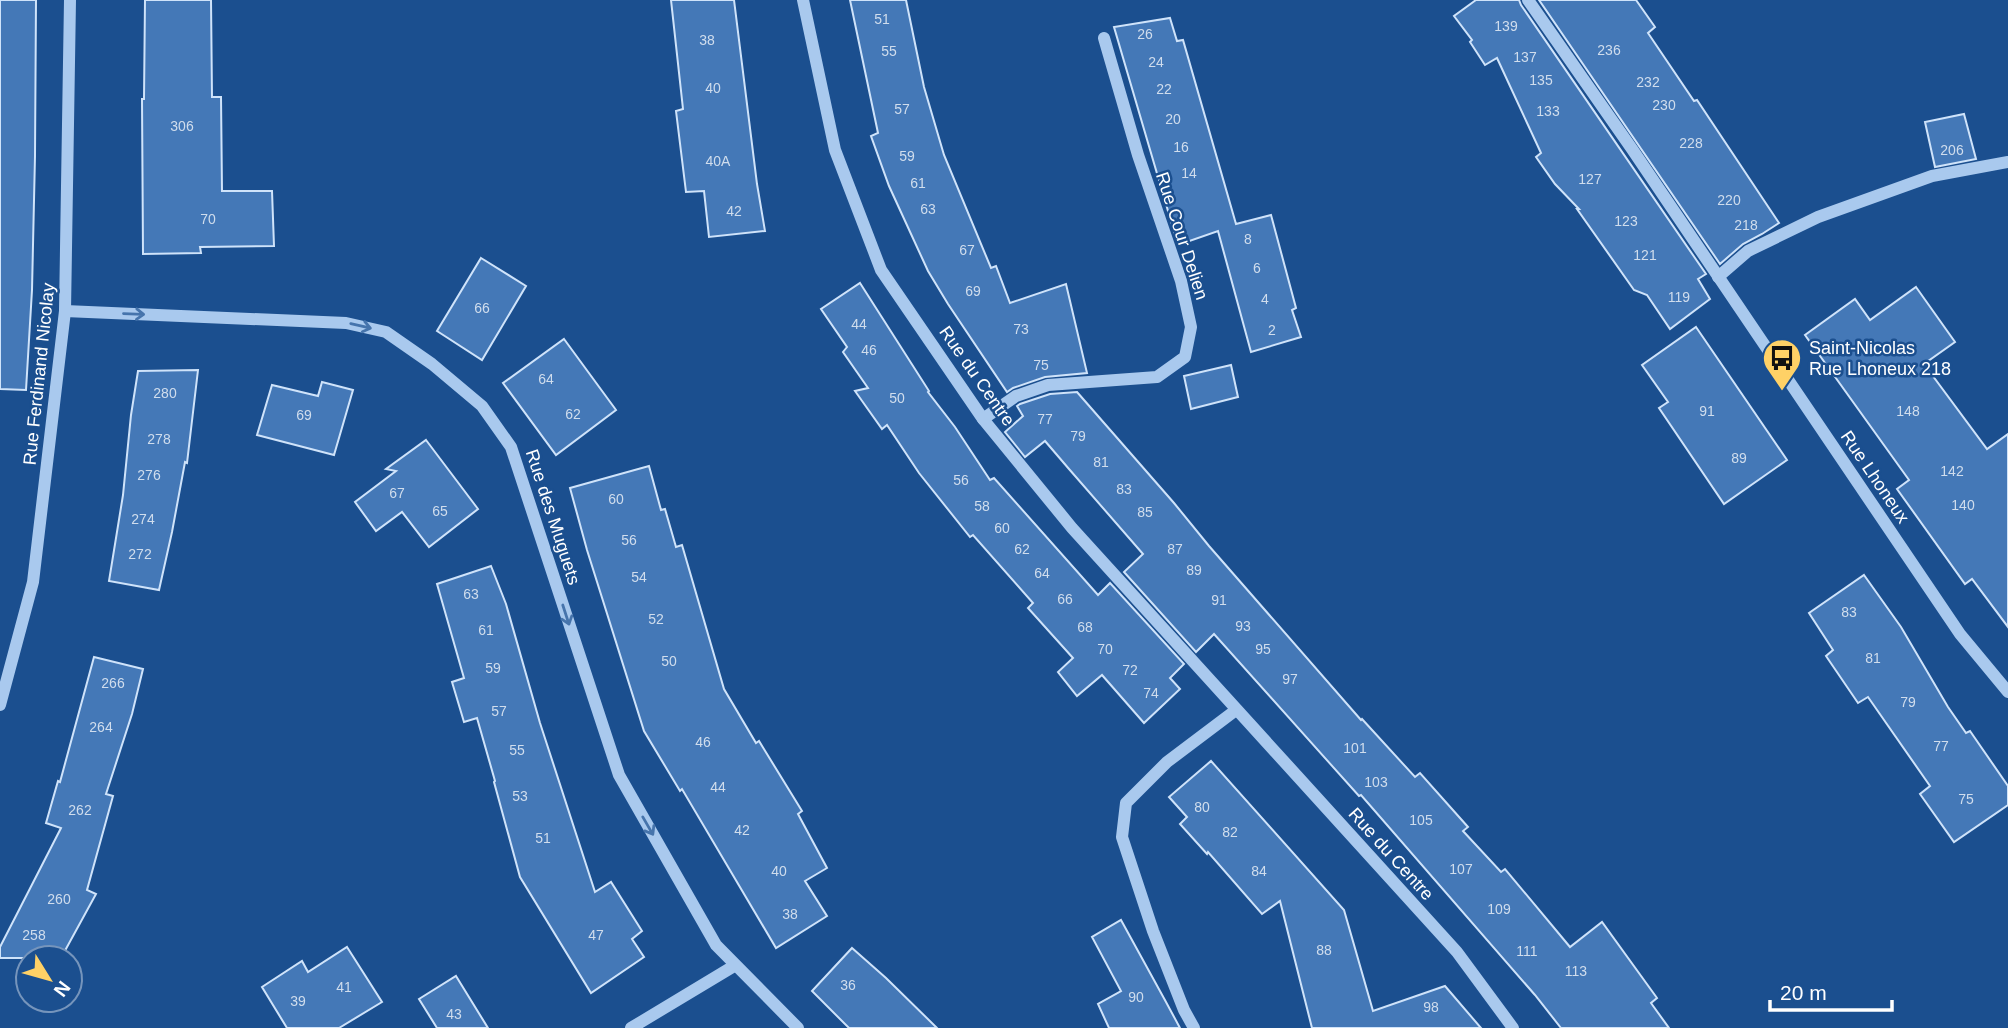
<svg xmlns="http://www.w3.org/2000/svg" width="2008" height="1028" font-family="Arial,sans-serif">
	<rect width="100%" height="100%" fill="#1b4f8f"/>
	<!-- building -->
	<g fill="#4478b7" stroke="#cfe3fa" stroke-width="2">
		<path d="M0,0H36L35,156L32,290L26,390L0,389Z"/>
		<path d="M145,0H211L212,97H221L222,191H272L274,246L200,247L201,253L143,254L142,99H144Z"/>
		<path d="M671,0H734L757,184L765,231L709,237L704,191L686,192L676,111L683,109Z"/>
		<path d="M850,0H906L924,87L944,155L991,268L996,266L1010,303L1066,284L1087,373L1045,377L1013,388L1007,392L948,304L928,271L889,186L871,136L878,133Z"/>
		<path d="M1476,0H1519L1521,5L1706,274L1698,279L1710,299L1670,329L1647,295L1634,290L1577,209H1579L1555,184L1536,157L1541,153L1497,58L1485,65L1470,42L1472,40L1454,16Z"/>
		<path d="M1539,0H1636L1655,27L1648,33L1694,101L1697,100L1779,223L1762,234L1743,244L1720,264Z"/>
		<path d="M1170,18L1177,41L1183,40L1236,224L1271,215L1296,308L1292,310L1301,337L1251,352L1218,231L1178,245L1114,27Z"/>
		<path d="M1964,114L1976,159L1935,167L1925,122Z"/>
		<path d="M481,258L526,286L482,360L437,331Z"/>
		<path d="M860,283L929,391L928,392L955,427L990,480L994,478L1098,595L1110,583L1184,664L1170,678L1180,689L1144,723L1102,675L1077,696L1058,672L1073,658L1028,608L1033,603L973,535L970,537L919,473L887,425L882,429L855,391L868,388L843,352L847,347L821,309Z"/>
		<path d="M1916,287L1955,342L1924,364L1987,449L2008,434V627L1972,579L1965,584L1897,489L1909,480L1805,335L1855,299L1870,320Z"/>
		<path d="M1696,327L1787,460L1724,504L1659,408L1668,402L1642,365Z"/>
		<path d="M564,339L616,410L556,455L503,383Z"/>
		<path d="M1231,365L1238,397L1191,409L1184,376Z"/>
		<path d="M198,370L187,463L185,462L172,532L159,590L109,581L123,495L131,415L138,371Z"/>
		<path d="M322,382L353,390L334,455L257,435L272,385L318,396Z"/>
		<path d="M1077,392L1174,503L1209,546L1361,720L1362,719L1415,777L1420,773L1468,827L1463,831L1501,872L1505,869L1570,947L1602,922L1657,998L1651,1003L1669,1028H1561L1535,995L1361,795L1359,796L1214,634L1196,652L1124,572L1143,554L1069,469L1045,441L1025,457L1005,432L1023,416L1017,406L1020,404L1050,394Z"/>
		<path d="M426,440L478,509L429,547L402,512L376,531L355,502L396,471L386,469Z"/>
		<path d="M649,466L661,510L665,509L676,547L682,545L724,689L756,743L759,741L802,811L798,814L827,868L805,881L827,916L776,948L682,789L680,791L644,731L587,550L570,488Z"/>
		<path d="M491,566L506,604L540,723L595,892L611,882L642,931L632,939L644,957L591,993L520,877L494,782L495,781L477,718L464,722L452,682L464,678L437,584Z"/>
		<path d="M1864,575L1901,627L1948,707L1966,733L1970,731L2008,786V805L1954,842L1920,794L1930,786L1868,697L1858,703L1826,656L1833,650L1809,613Z"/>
		<path d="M94,657L143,669L132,714L106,794L113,796L87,890L96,894L61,958H0V947L61,828L46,823L58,781L60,782Z"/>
		<path d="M1211,761L1344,910L1373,1011L1445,986L1481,1028H1312L1280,901L1262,914L1208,852L1207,854L1180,824L1187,817L1169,797Z"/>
		<path d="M1121,920L1166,1002L1180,1028H1109L1098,1004L1121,991L1092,937Z"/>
		<path d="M347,947L382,1002L339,1028H287L262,987L302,961L308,972Z"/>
		<path d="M852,948L886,978L937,1028H849L812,991Z"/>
		<path d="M456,976L488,1028H437L419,999Z"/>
	</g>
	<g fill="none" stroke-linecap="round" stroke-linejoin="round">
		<!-- minor -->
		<g stroke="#a9c9ee" stroke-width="12">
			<path d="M803,0L835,150L881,270L983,419L1072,528L1457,952L1513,1028"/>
			<path d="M1528,0L1632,149L1960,634L2008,692"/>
			<path d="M1718,277L1748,251L1818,217L1932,176L2008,162"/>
			<path d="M65,311L346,323L386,332L432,364L482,406L511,447L619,775L716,945L798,1028"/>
			<path d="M983,419L1016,396L1048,385L1157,377L1185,357L1191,327L1181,281L1138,155L1104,38"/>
			<path d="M0,705L33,582L65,311L70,0"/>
			<path d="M631,1028L734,966"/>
			<path d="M1194,1028L1184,1010L1153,931L1122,837L1126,803L1167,762L1236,710"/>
		</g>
	</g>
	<!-- one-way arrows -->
	<defs><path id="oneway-shaft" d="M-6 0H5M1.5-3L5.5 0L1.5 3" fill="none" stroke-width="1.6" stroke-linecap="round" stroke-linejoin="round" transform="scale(1.75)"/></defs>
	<g stroke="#4674ac">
		<use href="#oneway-shaft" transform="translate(134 314) rotate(2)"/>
		<use href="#oneway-shaft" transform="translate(361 326) rotate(13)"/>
		<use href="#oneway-shaft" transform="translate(566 615) rotate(72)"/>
		<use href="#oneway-shaft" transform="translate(648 826) rotate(60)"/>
	</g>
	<!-- icons -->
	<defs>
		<g id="bus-pin" transform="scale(2.0125)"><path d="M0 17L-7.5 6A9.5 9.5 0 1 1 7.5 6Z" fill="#ffd166" stroke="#1b4f8f"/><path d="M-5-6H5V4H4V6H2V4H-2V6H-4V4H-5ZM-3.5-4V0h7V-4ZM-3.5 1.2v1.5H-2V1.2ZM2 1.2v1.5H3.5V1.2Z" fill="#111"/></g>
	</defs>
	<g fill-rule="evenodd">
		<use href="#bus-pin" x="1782" y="358"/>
	</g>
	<g text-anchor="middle" stroke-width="5" stroke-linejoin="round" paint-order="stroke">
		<!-- number labels -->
		<g font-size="14" fill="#d0dded">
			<text x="882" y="24">51</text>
			<text x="1506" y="31">139</text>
			<text x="1145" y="39">26</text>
			<text x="707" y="45">38</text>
			<text x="1609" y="55">236</text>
			<text x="889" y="56">55</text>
			<text x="1525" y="62">137</text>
			<text x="1156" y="67">24</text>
			<text x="1541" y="85">135</text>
			<text x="1648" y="87">232</text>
			<text x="713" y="93">40</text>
			<text x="1164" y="94">22</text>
			<text x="1664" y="110">230</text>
			<text x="902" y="114">57</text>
			<text x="1548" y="116">133</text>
			<text x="1173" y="124">20</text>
			<text x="182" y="131">306</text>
			<text x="1691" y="148">228</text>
			<text x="1181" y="152">16</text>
			<text x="1952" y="155">206</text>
			<text x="907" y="161">59</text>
			<text x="718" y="166">40A</text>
			<text x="1189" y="178">14</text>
			<text x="1590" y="184">127</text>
			<text x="918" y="188">61</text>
			<text x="1729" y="205">220</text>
			<text x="928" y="214">63</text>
			<text x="734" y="216">42</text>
			<text x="208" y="224">70</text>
			<text x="1626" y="226">123</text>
			<text x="1746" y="230">218</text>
			<text x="1248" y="244">8</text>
			<text x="967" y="255">67</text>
			<text x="1645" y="260">121</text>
			<text x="1257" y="273">6</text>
			<text x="973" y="296">69</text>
			<text x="1679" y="302">119</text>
			<text x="1265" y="304">4</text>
			<text x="482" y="313">66</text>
			<text x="859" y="329">44</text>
			<text x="1021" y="334">73</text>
			<text x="1272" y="335">2</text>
			<text x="869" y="355">46</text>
			<text x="1041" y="370">75</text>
			<text x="546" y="384">64</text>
			<text x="165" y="398">280</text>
			<text x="897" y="403">50</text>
			<text x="1707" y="416">91</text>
			<text x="1908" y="416">148</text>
			<text x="573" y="419">62</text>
			<text x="304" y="420">69</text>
			<text x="1045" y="424">77</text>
			<text x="1078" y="441">79</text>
			<text x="159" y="444">278</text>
			<text x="1739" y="463">89</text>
			<text x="1101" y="467">81</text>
			<text x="1952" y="476">142</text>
			<text x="149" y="480">276</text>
			<text x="961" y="485">56</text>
			<text x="1124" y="494">83</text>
			<text x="397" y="498">67</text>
			<text x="616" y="504">60</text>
			<text x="1963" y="510">140</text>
			<text x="982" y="511">58</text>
			<text x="440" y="516">65</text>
			<text x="1145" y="517">85</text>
			<text x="143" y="524">274</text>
			<text x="1002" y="533">60</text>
			<text x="629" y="545">56</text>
			<text x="1022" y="554">62</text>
			<text x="1175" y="554">87</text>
			<text x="140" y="559">272</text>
			<text x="1194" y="575">89</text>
			<text x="1042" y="578">64</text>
			<text x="639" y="582">54</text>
			<text x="471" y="599">63</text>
			<text x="1065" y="604">66</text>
			<text x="1219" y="605">91</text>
			<text x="1849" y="617">83</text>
			<text x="656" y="624">52</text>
			<text x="1243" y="631">93</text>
			<text x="1085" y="632">68</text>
			<text x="486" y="635">61</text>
			<text x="1105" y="654">70</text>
			<text x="1263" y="654">95</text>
			<text x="1873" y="663">81</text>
			<text x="669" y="666">50</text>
			<text x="493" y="673">59</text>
			<text x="1130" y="675">72</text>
			<text x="1290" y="684">97</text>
			<text x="113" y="688">266</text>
			<text x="1151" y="698">74</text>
			<text x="1908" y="707">79</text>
			<text x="499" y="716">57</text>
			<text x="101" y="732">264</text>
			<text x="703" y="747">46</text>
			<text x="1941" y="751">77</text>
			<text x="1355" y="753">101</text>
			<text x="517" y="755">55</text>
			<text x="1376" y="787">103</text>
			<text x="718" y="792">44</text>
			<text x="520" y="801">53</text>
			<text x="1966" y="804">75</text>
			<text x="1202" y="812">80</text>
			<text x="80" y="815">262</text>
			<text x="1421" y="825">105</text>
			<text x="742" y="835">42</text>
			<text x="1230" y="837">82</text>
			<text x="543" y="843">51</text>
			<text x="1461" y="874">107</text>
			<text x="779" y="876">40</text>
			<text x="1259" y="876">84</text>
			<text x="59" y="904">260</text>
			<text x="1499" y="914">109</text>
			<text x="790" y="919">38</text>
			<text x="34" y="940">258</text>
			<text x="596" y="940">47</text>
			<text x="1324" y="955">88</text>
			<text x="1527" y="956">111</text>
			<text x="1576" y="976">113</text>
			<text x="848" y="990">36</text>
			<text x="344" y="992">41</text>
			<text x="1136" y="1002">90</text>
			<text x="298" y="1006">39</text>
			<text x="1431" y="1012">98</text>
			<text x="454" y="1019">43</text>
		</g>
		<!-- street labels -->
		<g font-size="18" fill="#fff" stroke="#1b4f8f">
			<text transform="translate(1182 236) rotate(72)" y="6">Rue Cour Delien</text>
			<text transform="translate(39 374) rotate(-84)" y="6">Rue Ferdinand Nicolay</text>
			<text transform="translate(977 376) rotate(55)" y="6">Rue du Centre</text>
			<text transform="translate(1875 477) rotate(56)" y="6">Rue Lhoneux</text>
			<text transform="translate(553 517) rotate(72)" y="6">Rue des Muguets</text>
			<text transform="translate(1391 854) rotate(48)" y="6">Rue du Centre</text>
		</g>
		<!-- poi labels -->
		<g font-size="18" fill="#fff" stroke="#1b4f8f" text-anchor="start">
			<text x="1809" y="354">Saint-Nicolas<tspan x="1809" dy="21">Rue Lhoneux 218</tspan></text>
		</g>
	</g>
	<!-- north arrow -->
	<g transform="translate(49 979) rotate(127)"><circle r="33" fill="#1b4f8f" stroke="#7695bc" stroke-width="2"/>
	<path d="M0-5L12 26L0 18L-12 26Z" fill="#ffd166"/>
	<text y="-10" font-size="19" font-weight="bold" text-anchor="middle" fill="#ffffff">N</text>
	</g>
	<!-- scale -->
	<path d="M1770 1000v10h122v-10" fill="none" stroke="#ffffff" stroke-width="3.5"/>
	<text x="1780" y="1000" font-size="21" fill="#ffffff" stroke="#1b4f8f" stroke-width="5" paint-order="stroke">20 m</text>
</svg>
